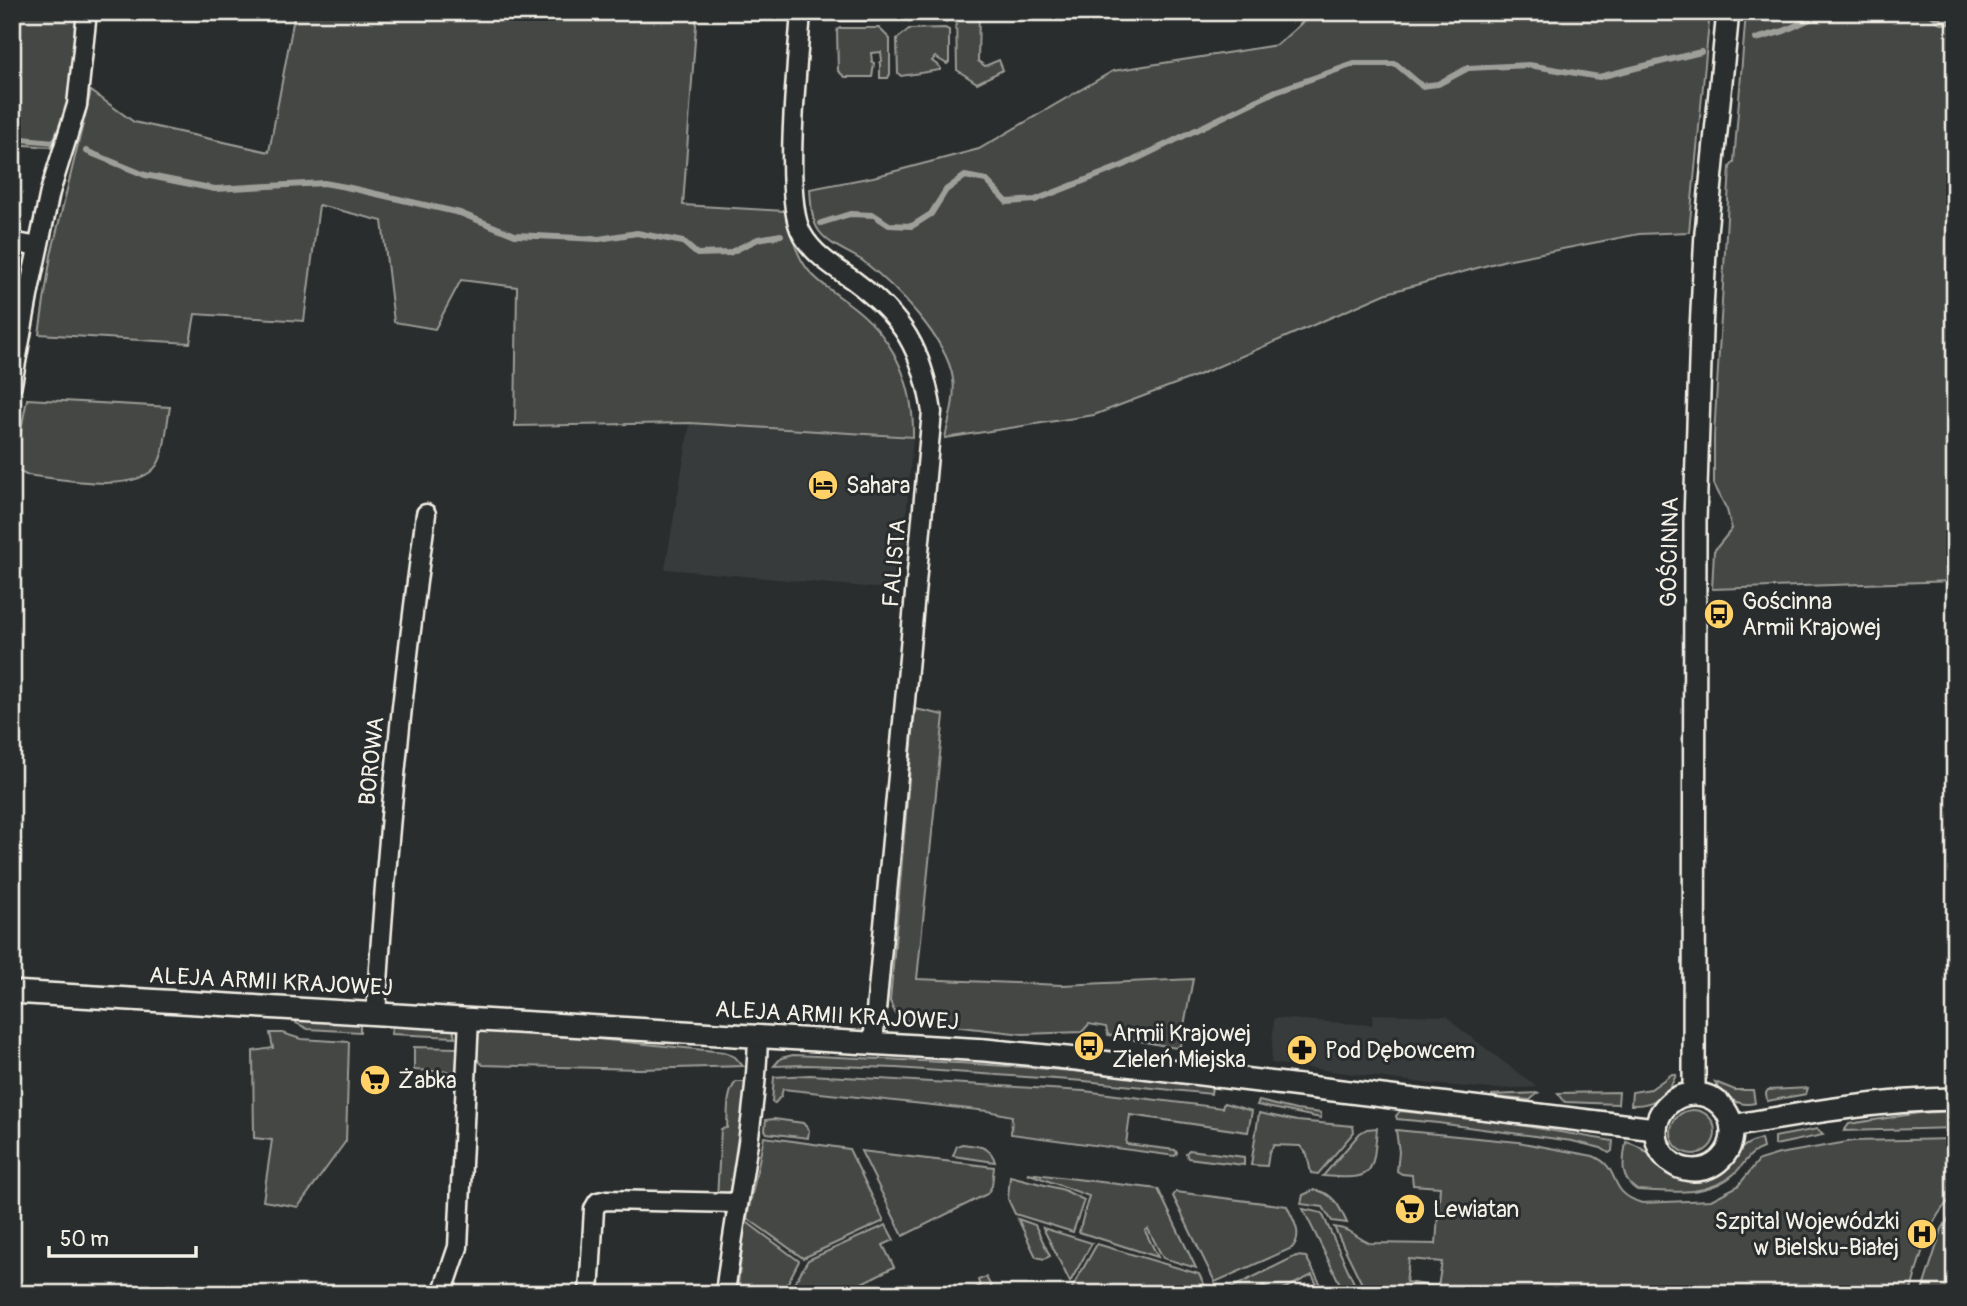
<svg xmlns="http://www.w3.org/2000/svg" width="1967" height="1306" font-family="Pangolin,sans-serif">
	<rect width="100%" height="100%" fill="#2a2d2e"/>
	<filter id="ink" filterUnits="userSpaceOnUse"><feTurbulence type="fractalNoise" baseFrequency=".0143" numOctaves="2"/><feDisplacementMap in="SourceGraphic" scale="14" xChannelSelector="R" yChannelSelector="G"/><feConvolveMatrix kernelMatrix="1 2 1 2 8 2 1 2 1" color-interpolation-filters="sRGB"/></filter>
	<g filter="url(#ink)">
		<!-- built -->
		<g fill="#373a3a">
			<path d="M690,423L913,437L900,590L665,569Z"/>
			<path d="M1373,1014L1447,1016L1459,1028L1537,1087L1491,1089L1430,1084L1271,1063L1274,1018L1372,1025Z"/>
		</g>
		<!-- green -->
		<g fill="#444645" stroke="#9c9c96" stroke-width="2" fill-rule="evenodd">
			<path d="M12,12H79L69,100L51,147L12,144Z"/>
			<path d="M295,12H697L683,205L785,211C791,232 795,254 809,271C822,286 840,296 856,309C896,341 914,386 913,437L690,423L515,426L517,287L461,280L435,329L394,322L382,221L319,205L304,321L195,314L190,343L39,334L51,255L91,91L134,122L269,152Z"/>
			<path d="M839,12H887L879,21H841Z"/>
			<path d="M901,12H949V19L945,22L909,21Z"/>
			<path d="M956,12H979L978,61L985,66L999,60L1003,70L977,83L957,70Z"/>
			<path d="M1314,12H1710L1689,232L1639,234L1506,260L1387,293L1196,376L1094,415L945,438C949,419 956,398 953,379C947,338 895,286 863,261C848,251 830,246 819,231C811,220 811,202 810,189L873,177L979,149L1113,71L1277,45Z"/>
			<path d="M1746,12H1955V581L1712,589L1714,551L1732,529L1727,510L1714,484V436L1730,167L1734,162Z"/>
			<path d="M840,28H879L890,39V74L888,78H880V62L882,61L881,52L871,53L872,62L874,63L872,77H845L838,71L837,30Z"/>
			<path d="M945,28L949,30V62L947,64L935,57L932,61L940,67V70L901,76L898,73L897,39L909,29Z"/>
			<path d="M27,399L170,407C167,422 165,454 157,465C136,496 58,478 26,475L15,469L14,466Z"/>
			<path d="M915,709L944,715L917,979L1062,985L1193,979L1180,1046L1176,1048L1108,1035L1106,1027L1089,1024L1082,1032L1023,1034L908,1021L895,1013L890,1001Z"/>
			<path d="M297,1020L360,1024V1032L308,1029L296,1023Z"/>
			<path d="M396,1025L453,1029L455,1037L391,1034L392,1027Z"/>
			<path d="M480,1030L558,1035L724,1052L735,1057L743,1066L640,1069L483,1065L472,1055L476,1033Z"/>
			<path d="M270,1033H282L301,1039L349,1042L346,1141L298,1207L263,1201L272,1140L254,1138L253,1051L273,1048Z"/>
			<path d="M414,1047L456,1048L458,1050L456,1072L414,1070Z"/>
			<path d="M793,1055C933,1061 1073,1067 1212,1087L1211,1094L1084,1081L896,1068L807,1065L774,1066L781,1058Z"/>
			<path d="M1672,1074L1676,1075C1668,1096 1653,1106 1631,1105L1632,1092L1651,1089Z"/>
			<path d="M810,1075L1084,1091L1222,1108L1224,1103L1252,1111L1248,1132L1130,1115L1126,1144L1175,1150L1177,1153L1175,1156L1011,1134L1012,1116L988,1111L783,1089L781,1096L775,1103L772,1102L774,1077Z"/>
			<path d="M736,1082H745C756,1098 733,1176 728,1198H717L721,1129L727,1128C728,1114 726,1093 736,1082Z"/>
			<path d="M1715,1082L1735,1090H1753L1755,1103C1738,1107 1723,1097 1715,1082Z"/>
			<path d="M1808,1088L1806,1094L1767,1101L1766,1093L1768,1090Z"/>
			<path d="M1619,1092L1618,1104L1565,1102L1558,1093Z"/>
			<path d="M1538,1093L1530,1100L1492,1097V1095Z"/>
			<path d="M1259,1101L1296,1110L1321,1113V1118L1257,1105Z"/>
			<circle cx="1693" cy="1132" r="22"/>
			<path d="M1400,1111L1507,1123L1613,1141L1612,1151L1609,1153L1601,1148L1572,1141L1438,1123L1397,1119L1396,1116Z"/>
			<path d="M1955,1111V1128L1844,1131L1849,1124L1919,1113Z"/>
			<path d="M1259,1113L1297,1121L1353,1126L1354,1132L1318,1174L1311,1173L1307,1154L1300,1146L1274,1145L1269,1153L1267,1166L1251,1165Z"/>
			<path d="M774,1119L803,1123L809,1130L808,1138L767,1133L765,1130L766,1120Z"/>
			<path d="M1377,1128C1373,1177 1373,1180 1323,1176L1360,1133L1367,1129Z"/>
			<path d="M1817,1129L1823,1135L1775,1145L1774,1137Z"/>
			<path d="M1396,1130L1518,1142L1593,1156C1623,1168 1605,1192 1642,1203L1711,1200L1738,1186L1759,1160L1779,1154L1853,1141L1955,1139V1196C1928,1215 1919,1264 1910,1294H1367L1334,1227C1353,1230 1354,1236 1369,1243L1436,1244L1440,1187L1413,1185L1412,1175L1402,1174L1397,1171L1399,1152ZM1409,1259L1442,1262L1438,1287L1406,1282Z"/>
			<path d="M764,1137L849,1149L884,1221L803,1258L747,1218Z"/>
			<path d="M1761,1139L1763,1148C1748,1153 1745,1164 1734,1174C1708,1197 1670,1192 1637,1190C1619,1178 1623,1161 1626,1142C1661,1149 1669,1198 1716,1175C1728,1169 1732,1157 1742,1148C1747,1143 1754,1141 1761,1139Z"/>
			<path d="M962,1144C976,1146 991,1145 995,1162L953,1156L957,1146Z"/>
			<path d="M1189,1150L1244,1157V1165L1188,1158L1186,1153Z"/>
			<path d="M861,1151L994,1167L992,1186L987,1194L903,1236Z"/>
			<path d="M1027,1173L1158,1189L1196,1268L1163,1258L1148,1229L1145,1231L1158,1257L1079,1232L1089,1196Z"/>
			<path d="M1010,1176L1064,1190L1084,1200L1073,1232L1015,1214L1008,1199Z"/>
			<path d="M1314,1190C1333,1192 1340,1207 1347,1223L1332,1221L1323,1207L1301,1204L1303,1195Z"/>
			<path d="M1176,1192L1287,1206C1293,1220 1304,1234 1292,1248L1215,1282L1173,1196Z"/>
			<path d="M1303,1209L1322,1213L1359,1294H1345Z"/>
			<path d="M1955,1209V1294H1921L1942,1229Z"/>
			<path d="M1018,1219L1035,1225L1050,1256L1044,1259L1036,1257Z"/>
			<path d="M745,1223H748L799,1261L782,1294H737Z"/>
			<path d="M886,1225L894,1240L883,1245L894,1267L840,1294H788L808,1260Z"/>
			<path d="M1043,1228L1092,1243L1070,1282Z"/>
			<path d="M1097,1244L1199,1274L1206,1288L1200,1293L1193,1294H1075L1072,1288Z"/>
			<path d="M1296,1256L1306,1257L1326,1294H1322L1312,1275L1274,1294H1269L1264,1285L1245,1294L1221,1293Z"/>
			<path d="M986,1277L994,1292L989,1294H963L980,1286L978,1280Z"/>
		</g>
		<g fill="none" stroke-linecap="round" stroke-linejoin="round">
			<!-- stream -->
			<g stroke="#9f9f9a" stroke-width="6">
				<path d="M1929,12L1942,22H1955"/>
				<path d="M1756,39L1784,31L1825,12"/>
				<path d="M12,138L54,142"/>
				<path d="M86,151L145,175L215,189L324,183L346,187L460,213L515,235L599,239L637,233L683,242L697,254L729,253L758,239L781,235"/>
				<path d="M821,223L850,214L874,215L889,225L912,226L931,214L946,190L965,176L986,180L1007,202L1035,200L1124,165L1276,91L1354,64H1396L1422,86L1438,84L1468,68L1529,65L1599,77L1701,52"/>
			</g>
			<!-- minor casing -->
			<g stroke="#f4f1e8" stroke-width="23">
				<g id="minor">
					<path d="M801,12C798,59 782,198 802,234C813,254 834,267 853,280C904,318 922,349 932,412L873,1043"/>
					<path d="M12,242L38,247"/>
					<path d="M12,384L29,291L50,192L77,105L87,12"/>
					<path d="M376,1014C386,846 403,680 426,514"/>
					<path d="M442,1294L458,1247L469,1019"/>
					<path d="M589,1294L594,1209L598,1202L607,1200L737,1203"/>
					<path d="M725,1294C735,1208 756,1123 758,1037"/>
				</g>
			</g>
			<!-- tertiary casing -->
			<g stroke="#f4f1e8" stroke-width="26">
				<g id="tertiary">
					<path d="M12,992L985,1050L1077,1059L1655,1129"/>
					<path d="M1694,1093L1695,521L1701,330L1706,232L1728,12"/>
					<circle cx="1694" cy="1132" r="38"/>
					<path d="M1732,1126C1806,1113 1880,1100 1955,1099"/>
				</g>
			</g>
			<!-- minor -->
			<use href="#minor" stroke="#2a2d2e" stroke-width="18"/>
			<!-- tertiary -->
			<use href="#tertiary" stroke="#2a2d2e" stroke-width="21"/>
		</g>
	</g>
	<!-- icons -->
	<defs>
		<g id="hotel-disc" transform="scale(1.575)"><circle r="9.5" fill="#ffd166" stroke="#2a2d2e"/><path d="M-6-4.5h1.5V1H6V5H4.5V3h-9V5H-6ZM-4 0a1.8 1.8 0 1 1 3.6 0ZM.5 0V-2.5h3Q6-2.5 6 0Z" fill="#111"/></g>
		<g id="bus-disc" transform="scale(1.575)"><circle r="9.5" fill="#ffd166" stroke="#2a2d2e"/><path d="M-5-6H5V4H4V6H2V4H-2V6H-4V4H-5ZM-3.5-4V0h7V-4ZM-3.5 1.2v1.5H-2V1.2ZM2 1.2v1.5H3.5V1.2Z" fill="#111"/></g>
		<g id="pharmacy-disc" transform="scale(1.575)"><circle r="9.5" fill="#ffd166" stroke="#2a2d2e"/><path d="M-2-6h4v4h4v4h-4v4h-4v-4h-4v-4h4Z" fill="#111"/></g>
		<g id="supermarket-disc" transform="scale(1.575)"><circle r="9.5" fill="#ffd166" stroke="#2a2d2e"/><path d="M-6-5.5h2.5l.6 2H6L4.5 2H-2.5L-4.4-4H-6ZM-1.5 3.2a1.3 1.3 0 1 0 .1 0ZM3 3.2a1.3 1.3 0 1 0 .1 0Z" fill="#111"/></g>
		<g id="hospital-disc" transform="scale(1.575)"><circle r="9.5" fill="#ffd166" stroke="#2a2d2e"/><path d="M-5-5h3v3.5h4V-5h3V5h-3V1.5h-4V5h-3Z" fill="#111"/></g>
	</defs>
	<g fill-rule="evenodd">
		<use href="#hotel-disc" x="823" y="485"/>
		<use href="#bus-disc" x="1719" y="614"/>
		<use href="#bus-disc" x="1089" y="1046"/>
		<use href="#pharmacy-disc" x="1302" y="1050"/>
		<use href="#supermarket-disc" x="375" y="1080"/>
		<use href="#supermarket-disc" x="1410" y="1209"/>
		<use href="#hospital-disc" x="1922" y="1234"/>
	</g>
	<g text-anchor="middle" stroke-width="6" stroke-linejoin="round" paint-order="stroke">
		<!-- poi labels -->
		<g font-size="23" fill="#f4f1e8" stroke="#2a2d2e" text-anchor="start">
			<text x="846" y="493">Sahara</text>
			<text x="1742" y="609">Gościnna<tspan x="1742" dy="26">Armii Krajowej</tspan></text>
			<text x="1112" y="1041">Armii Krajowej<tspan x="1112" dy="26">Zieleń Miejska</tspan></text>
			<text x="1325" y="1058">Pod Dębowcem</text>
			<text x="398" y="1088">Żabka</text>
			<text x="1433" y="1217">Lewiatan</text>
			<text x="1899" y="1229" text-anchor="end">Szpital Wojewódzki<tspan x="1899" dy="26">w Bielsku-Białej</tspan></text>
		</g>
		<!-- street labels -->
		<g font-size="23" fill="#f4f1e8" stroke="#2a2d2e">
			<text transform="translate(1669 552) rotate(-89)" y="8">GOŚCINNA</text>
			<text transform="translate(894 563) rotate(-85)" y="8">FALISTA</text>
			<text transform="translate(371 761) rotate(-84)" y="8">BOROWA</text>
			<text transform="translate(271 981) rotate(3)" y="8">ALEJA ARMII KRAJOWEJ</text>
			<text transform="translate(837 1015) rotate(3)" y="8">ALEJA ARMII KRAJOWEJ</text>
		</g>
	</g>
	<!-- margin -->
	<rect width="1967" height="1306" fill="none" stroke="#2a2d2e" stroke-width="42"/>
	<rect x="21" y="21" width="1925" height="1264" fill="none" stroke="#f4f1e8" stroke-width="2.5" filter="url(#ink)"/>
	<!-- scale -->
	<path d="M49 1246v10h147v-10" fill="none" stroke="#f4f1e8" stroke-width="3.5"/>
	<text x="60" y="1246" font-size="21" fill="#f4f1e8" stroke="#2a2d2e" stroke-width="5" paint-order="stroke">50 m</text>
</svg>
